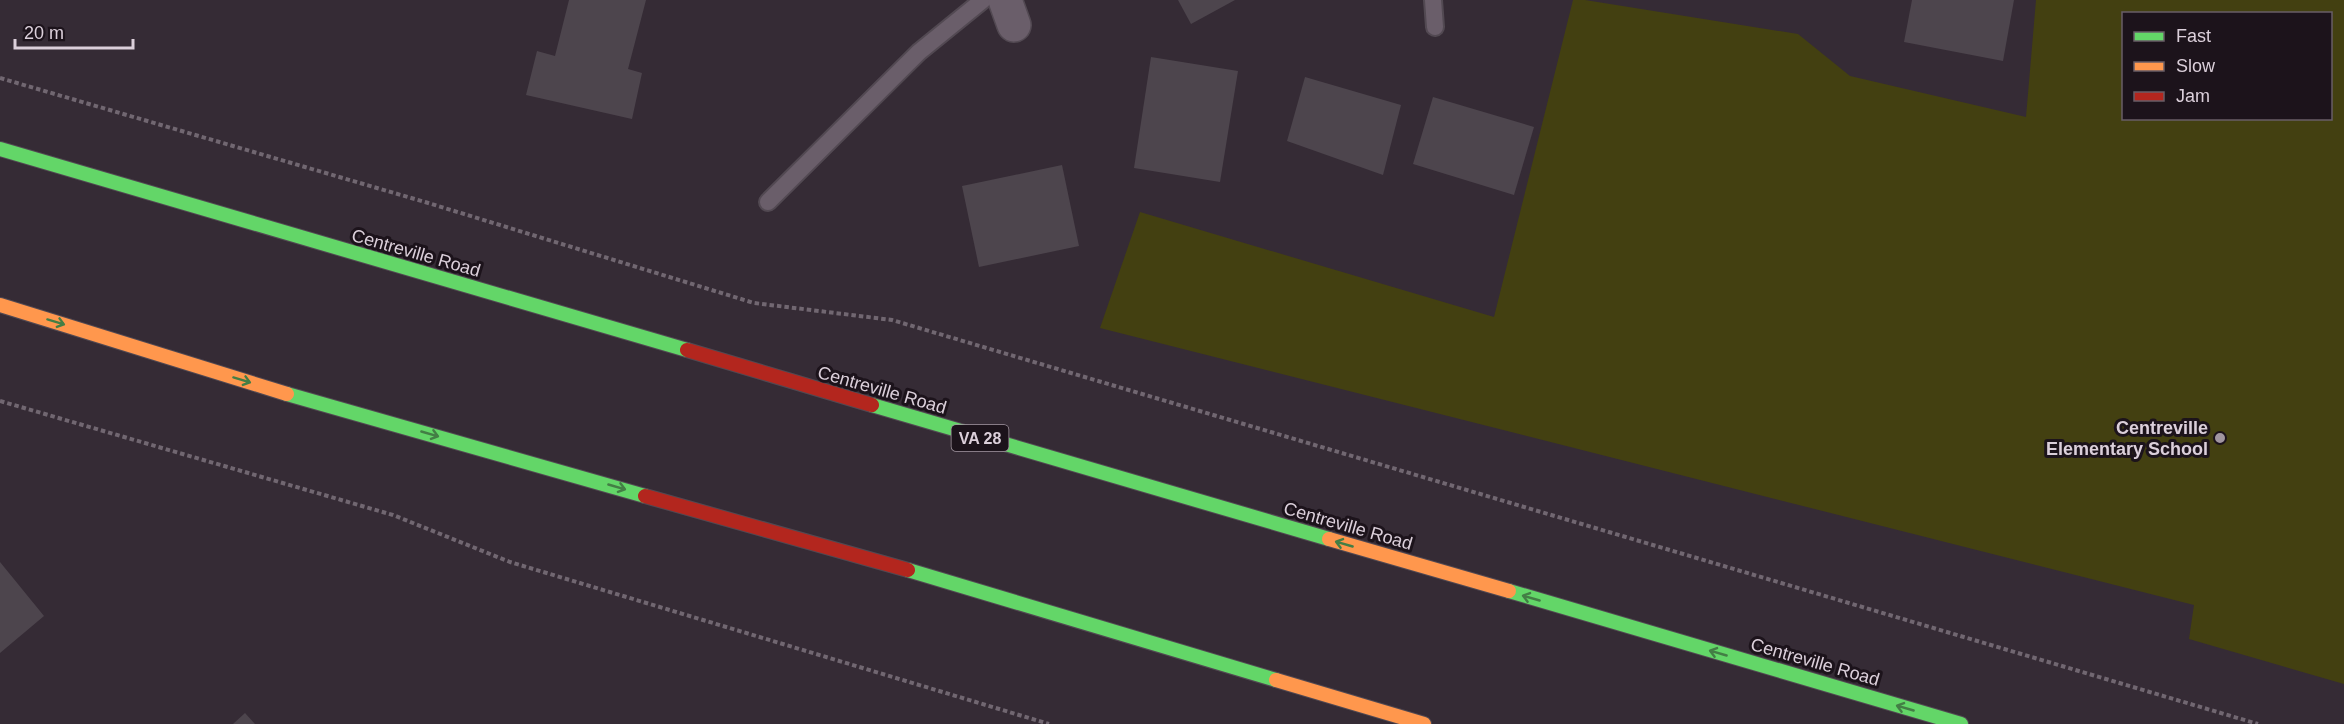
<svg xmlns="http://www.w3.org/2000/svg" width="2344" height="724" font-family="Helvetica,sans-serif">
	<rect width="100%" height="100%" fill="#352b35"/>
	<!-- green -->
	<path fill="#434011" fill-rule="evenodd" d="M1573,0H1585L1798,34L1850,76L2026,117L2036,0H2344V684L2189,639L2194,605L1100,328L1140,212L1494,317ZM2124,14H2330V118H2124Z"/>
	<!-- building -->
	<g fill="#4d454d">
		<path d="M569,0H646L628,69L642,73L632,119L526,95L537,51L555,56Z"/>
		<path d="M1178,0H1235L1191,24Z"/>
		<path d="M1912,0H2014L2003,61L1904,42Z"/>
		<path d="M1151,57L1238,71L1220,182L1134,168Z"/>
		<path d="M1305,77L1401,105L1383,175L1287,141Z"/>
		<path d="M1433,97L1534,127L1514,195L1413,164Z"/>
		<path d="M1062,165L1079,246L979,267L962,186Z"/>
		<path d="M0,562L44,616L0,653Z"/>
		<path d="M245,713L255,724H233Z"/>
	</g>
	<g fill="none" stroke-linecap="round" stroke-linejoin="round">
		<!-- lane casing -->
		<g stroke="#524952" stroke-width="20">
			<g id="lane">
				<path d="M1433,0L1435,27"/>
				<path d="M768,202L919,52L983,0"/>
			</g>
		</g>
		<!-- street casing -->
		<g stroke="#524952" stroke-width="36">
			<path id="street" d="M1005,0L1014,25"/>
		</g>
		<!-- fast casing -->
		<g stroke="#524952" stroke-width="16">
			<g id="fast">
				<path d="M0,149L687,350"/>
				<path d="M287,394L645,496"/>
				<path d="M872,405L1329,539"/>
				<path d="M908,570L1276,680"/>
				<path d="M1509,591L1961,724"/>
			</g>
		</g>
		<!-- slow casing -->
		<g stroke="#524952" stroke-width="16">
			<g id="slow">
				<path d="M0,305L287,394"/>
				<path d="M1329,539L1509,591"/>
				<path d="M1276,680L1424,724"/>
			</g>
		</g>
		<!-- jam casing -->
		<g stroke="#524952" stroke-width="16">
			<g id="jam">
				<path d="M687,350L872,405"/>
				<path d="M645,496L908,570"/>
			</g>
		</g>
		<!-- path -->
		<g stroke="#716771" stroke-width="4" stroke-dasharray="4.5 3" stroke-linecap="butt">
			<path d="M0,78L425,202L754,303L892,320L2258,724"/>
			<path d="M0,401L393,515L510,562L1049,724"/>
		</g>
		<!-- lane -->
		<use href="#lane" stroke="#6a5e6a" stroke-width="16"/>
		<!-- street -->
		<use href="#street" stroke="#6a5e6a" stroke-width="33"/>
		<!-- fast -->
		<use href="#fast" stroke="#63d668" stroke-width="14"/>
		<!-- slow -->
		<use href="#slow" stroke="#ff974d" stroke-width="14"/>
		<!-- jam -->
		<use href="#jam" stroke="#b3261e" stroke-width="14"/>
	</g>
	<!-- one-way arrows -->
	<defs><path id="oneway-shaft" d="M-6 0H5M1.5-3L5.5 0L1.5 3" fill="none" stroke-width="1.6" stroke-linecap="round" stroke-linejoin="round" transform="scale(1.5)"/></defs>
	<g stroke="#437e45">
		<use href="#oneway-shaft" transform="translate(56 322) rotate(17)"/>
		<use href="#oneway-shaft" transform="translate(242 380) rotate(17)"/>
		<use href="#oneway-shaft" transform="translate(430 434) rotate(16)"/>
		<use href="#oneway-shaft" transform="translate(617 487) rotate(16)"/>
		<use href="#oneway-shaft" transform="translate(1344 544) rotate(-164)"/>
		<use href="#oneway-shaft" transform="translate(1531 598) rotate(-164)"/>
		<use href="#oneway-shaft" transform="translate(1718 653) rotate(-164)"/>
		<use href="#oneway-shaft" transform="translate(1905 708) rotate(-164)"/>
	</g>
	<!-- markers -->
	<circle fill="#a196a0" stroke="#1c131b" stroke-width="2" cx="2220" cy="438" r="6"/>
	<g text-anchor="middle" stroke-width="6" stroke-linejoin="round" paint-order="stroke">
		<!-- shield labels -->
		<rect fill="#1c131b" stroke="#a297a1" stroke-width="1.5" x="951.5" y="425" width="57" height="26" rx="4.5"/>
		<g font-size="16" font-weight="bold" fill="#dbcfda">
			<text x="980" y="444">VA 28</text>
		</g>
		<!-- street labels -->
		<g font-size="18" fill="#dbcfda" stroke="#1c131b">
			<text transform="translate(416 253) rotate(16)" y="6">Centreville Road</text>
			<text transform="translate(882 390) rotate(16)" y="6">Centreville Road</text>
			<text transform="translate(1348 526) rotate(16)" y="6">Centreville Road</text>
			<text transform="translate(1815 662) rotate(16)" y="6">Centreville Road</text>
		</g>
		<!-- poi labels -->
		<g font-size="18" font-weight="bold" fill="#dbcfda" stroke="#1c131b" text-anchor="end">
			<text x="2208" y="434">Centreville<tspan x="2208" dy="21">Elementary School</tspan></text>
		</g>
	</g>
	<!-- legend -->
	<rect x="2122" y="12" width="210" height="108" fill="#1c131b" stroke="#685e67" stroke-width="1.5"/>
	<rect x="2134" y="32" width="30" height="9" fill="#63d668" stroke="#685e67" stroke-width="1.5"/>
	<text x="2176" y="42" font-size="18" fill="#dbcfda">Fast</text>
	<rect x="2134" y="62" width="30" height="9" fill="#ff974d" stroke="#685e67" stroke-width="1.5"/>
	<text x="2176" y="72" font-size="18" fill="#dbcfda">Slow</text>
	<rect x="2134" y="92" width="30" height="9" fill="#b3261e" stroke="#685e67" stroke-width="1.5"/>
	<text x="2176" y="102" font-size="18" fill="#dbcfda">Jam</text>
	<!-- scale -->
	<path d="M15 39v9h118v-9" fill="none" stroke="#dbcfda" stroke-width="3"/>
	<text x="24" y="39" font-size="18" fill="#dbcfda" stroke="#1c131b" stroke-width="4.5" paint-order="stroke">20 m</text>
</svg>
